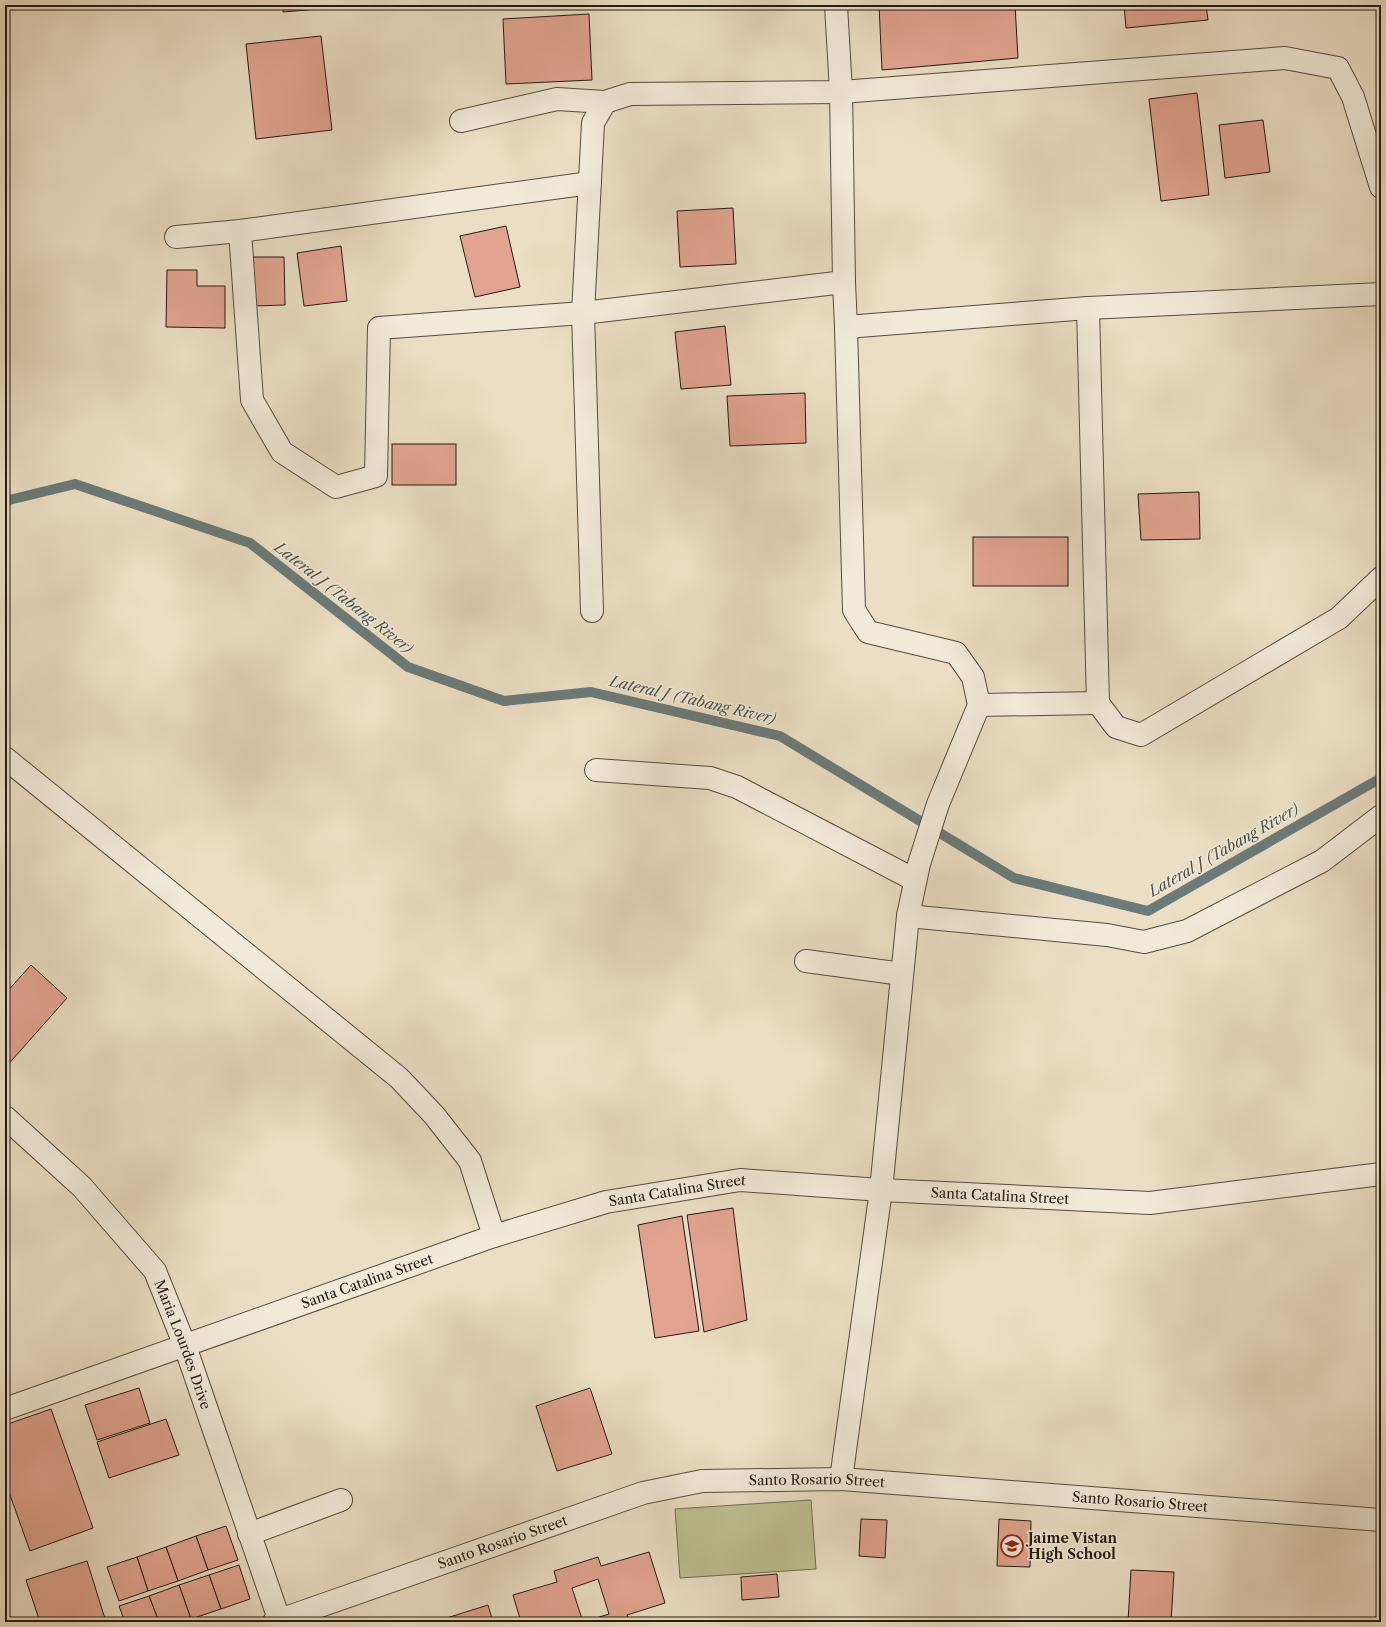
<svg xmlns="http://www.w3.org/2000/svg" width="1386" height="1627" font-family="'Libre Caslon Text',serif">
	<rect width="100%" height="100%" fill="#ebdec4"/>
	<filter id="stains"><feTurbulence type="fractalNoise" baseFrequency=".005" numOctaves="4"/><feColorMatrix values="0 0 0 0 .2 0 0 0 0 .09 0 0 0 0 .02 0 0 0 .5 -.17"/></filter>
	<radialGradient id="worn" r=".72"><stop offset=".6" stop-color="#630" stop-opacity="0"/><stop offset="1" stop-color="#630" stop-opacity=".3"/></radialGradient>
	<!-- green -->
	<path fill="#bcc091" stroke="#706d52" d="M811,1500L816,1569L680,1578L675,1509Z"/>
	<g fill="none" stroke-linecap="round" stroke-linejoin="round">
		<!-- stream -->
		<path stroke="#6c7a79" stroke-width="10" d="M5,501L75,484L250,543L408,667L504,701L591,692L780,736L1014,878L1148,911L1381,778"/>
	</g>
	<!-- building -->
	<g fill="#e2a491" stroke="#231a12" fill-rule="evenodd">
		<path d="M282,5H319V9L283,12Z"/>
		<path d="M879,5H1015L1018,58L882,70Z"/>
		<path d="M1124,5H1206L1208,20L1126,28Z"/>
		<path d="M589,14L592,80L506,84L503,19Z"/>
		<path d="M321,36L332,130L256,139L246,44Z"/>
		<path d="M1197,93L1209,195L1161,201L1149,99Z"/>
		<path d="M1263,120L1270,172L1225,178L1219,125Z"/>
		<path d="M733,208L736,264L680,267L677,211Z"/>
		<path d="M506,226L520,287L475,297L460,236Z"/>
		<path d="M341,246L347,301L304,306L297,253Z"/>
		<path d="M252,257H284L285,305L254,306Z"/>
		<path d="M167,270H197V286H225V328L166,327Z"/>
		<path d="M725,326L731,385L681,389L675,332Z"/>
		<path d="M805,393L806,443L730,446L727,396Z"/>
		<rect x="392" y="444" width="64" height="41"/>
		<path d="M1199,492L1200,539L1141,540L1138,494Z"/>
		<rect x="973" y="537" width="95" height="49"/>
		<path d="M31,965L67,998L5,1068V994Z"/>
		<path d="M733,1208L747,1320L704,1332L687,1215Z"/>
		<path d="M682,1216L699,1331L655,1338L638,1225Z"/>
		<path d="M139,1388L150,1423L97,1440L85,1405Z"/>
		<path d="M590,1388L612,1454L557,1471L536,1406Z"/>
		<path d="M51,1409L93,1528L30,1551L5,1481V1425Z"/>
		<path d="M166,1419L179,1455L109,1478L97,1442Z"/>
		<path d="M861,1519L887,1520L885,1558L859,1556Z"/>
		<path d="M999,1519L1031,1521L1030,1567L997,1566Z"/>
		<path d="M226,1526L238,1560L208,1570L196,1536Z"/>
		<path d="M196,1536L208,1570L178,1581L166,1547Z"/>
		<path d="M166,1547L178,1581L148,1591L137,1557Z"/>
		<path d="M649,1552L665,1603L627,1615L630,1622H521L513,1595L557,1582L554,1571L598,1557L601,1566ZM598,1579L609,1614L583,1622L572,1588Z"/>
		<path d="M137,1557L148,1591L119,1601L107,1567Z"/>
		<path d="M87,1561L106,1622H40L26,1580Z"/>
		<path d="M239,1565L250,1599L221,1609L209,1575Z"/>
		<path d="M1131,1570L1174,1572L1171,1622H1128Z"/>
		<path d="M777,1574L779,1597L742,1600L741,1577Z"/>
		<path d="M209,1575L221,1609L191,1619L179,1585Z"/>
		<path d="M179,1585L191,1619L183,1622H159L149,1596Z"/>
		<path d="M149,1596L159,1622H125L119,1606Z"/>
		<path d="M488,1605L493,1622H434Z"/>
	</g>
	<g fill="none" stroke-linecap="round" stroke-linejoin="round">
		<!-- minor casing -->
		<g stroke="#554b3e" stroke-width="24">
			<g id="minor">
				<path d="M836,5L841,92L844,282L846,327L854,610L868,632L956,653L973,677L979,705L938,804L919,864L908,916L881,1190L841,1479"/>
				<path d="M461,121L557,99L605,102"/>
				<path d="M240,231L252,400L282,452L336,487L376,476L379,328L583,313L844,282"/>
				<path d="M176,237L240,231L590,183"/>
				<path d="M1088,308L1098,703L1116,727L1141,735L1339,618L1381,578"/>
				<path d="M846,327L1088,308L1381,294"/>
				<path d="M592,611L583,313L593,123L605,102L630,94L841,92L1285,58L1338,68L1353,97L1381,187"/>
				<path d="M979,705L1098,703"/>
				<path d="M5,758L399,1078L434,1115L470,1161L494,1236"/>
				<path d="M596,770L710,778L737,787L915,880"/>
				<path d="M908,916L1107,935L1144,942L1187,931L1322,861L1381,816"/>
				<path d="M806,961L902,974"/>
				<path id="s1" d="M5,1117L82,1187L155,1271L185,1346L280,1622"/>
				<path id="s2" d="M5,1409L494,1236L606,1202L740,1180L881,1190L1150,1203L1381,1174"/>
				<path d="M249,1534L341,1500"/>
				<path id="s3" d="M274,1622L643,1493L702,1481L841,1479L1381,1520"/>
			</g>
		</g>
		<!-- minor -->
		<use href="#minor" stroke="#f2ead9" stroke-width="22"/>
	</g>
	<!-- icons -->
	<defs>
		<g id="school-ring" transform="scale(1.15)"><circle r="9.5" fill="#f2ead9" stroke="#8f2418" stroke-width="1.5"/><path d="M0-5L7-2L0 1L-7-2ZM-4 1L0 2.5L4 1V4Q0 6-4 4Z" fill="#8f2418"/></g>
	</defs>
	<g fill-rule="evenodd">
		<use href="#school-ring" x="1012" y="1546"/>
	</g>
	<g text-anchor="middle" stroke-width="3" stroke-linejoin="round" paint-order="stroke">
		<!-- street labels -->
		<g font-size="14" fill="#231a12" stroke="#f2ead9">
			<text dy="5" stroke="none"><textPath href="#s2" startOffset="708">Santa Catalina Street</textPath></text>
			<text dy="5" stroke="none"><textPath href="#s2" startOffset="1032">Santa Catalina Street</textPath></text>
			<text dy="5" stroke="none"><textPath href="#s2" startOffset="384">Santa Catalina Street</textPath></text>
			<text dy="5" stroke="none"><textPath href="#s1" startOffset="294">Maria Lourdes Drive</textPath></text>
			<text dy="5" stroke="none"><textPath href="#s3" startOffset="566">Santo Rosario Street</textPath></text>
			<text dy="5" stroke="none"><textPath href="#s3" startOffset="890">Santo Rosario Street</textPath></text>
			<text dy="5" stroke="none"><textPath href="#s3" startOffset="242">Santo Rosario Street</textPath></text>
		</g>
		<!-- poi labels -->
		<g font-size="14" font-weight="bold" fill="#231a12" stroke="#f2ead9" text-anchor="start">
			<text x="1028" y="1543">Jaime Vistan<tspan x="1028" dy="16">High School</tspan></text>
		</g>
		<!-- water labels -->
		<g font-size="15" font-style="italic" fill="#4d524e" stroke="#f2ead9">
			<text transform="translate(344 598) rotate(38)" y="5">Lateral J (Tabang River)</text>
			<text transform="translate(693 700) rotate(13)" y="5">Lateral J (Tabang River)</text>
			<text transform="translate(1224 850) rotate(-30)" y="5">Lateral J (Tabang River)</text>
		</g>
	</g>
	<!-- margin -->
	<rect width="1386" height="1627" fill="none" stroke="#ebdec4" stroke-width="20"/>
	<rect x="6" y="6" width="1374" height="1615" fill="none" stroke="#231a12" stroke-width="2"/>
	<rect x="10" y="10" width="1366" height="1607" fill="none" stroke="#231a12"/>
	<rect width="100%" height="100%" filter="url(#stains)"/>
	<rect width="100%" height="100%" fill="url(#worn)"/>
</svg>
